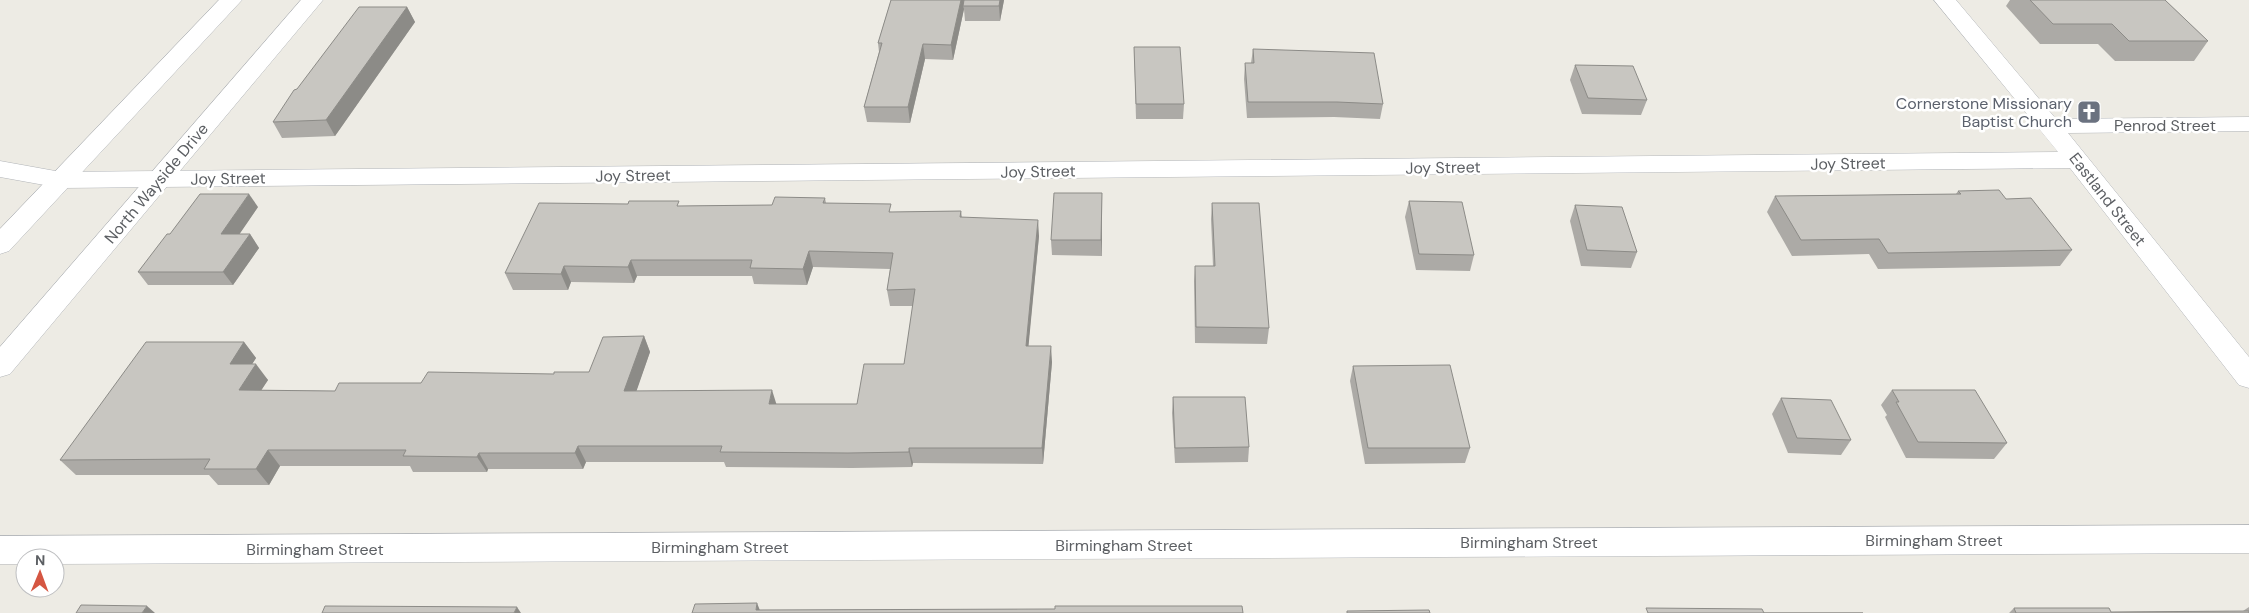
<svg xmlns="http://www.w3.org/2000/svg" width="2249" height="613" font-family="'DM Sans',sans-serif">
	<rect width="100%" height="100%" fill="#edebe4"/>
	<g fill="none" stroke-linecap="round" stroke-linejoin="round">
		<!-- minor casing -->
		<g stroke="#b1b4b8" stroke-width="1">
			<g id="minor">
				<path d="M1934,0H1956L2056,119L2249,117V131L2068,133L2249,357V388L2239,385L2070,168L61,188L0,177V161L61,172L2058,152Z"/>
				<path d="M2249,525V553L55,564V558H25V564H0V536Z"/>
			</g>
		</g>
		<!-- secondary casing -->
		<g stroke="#b0b3b7" stroke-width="1">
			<g id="secondary">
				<path d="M219,0H242L9,251L0,254V229Z"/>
				<path d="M301,0H323L10,374L0,377V347Z"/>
			</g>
		</g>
		<!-- minor -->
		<use href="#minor" fill="#fff" fill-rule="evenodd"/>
		<!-- secondary -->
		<use href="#secondary" fill="#fff" fill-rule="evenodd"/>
	</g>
	<!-- wall -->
	<g fill="#acaaa6">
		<path d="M891,0H1004L1000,21H965L964,9L953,60L925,59L910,123L867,122L864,107L879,52L878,43Z"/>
		<path d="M2010,0H2165L2208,41L2194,61H2115L2098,44H2040L2006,6Z"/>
		<path d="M407,7L415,22L335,136L282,138L273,122L297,89Z"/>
		<path d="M1134,47L1184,104L1183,119H1136Z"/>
		<path d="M1253,49L1383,104L1380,119L1334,117L1247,118L1244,79L1245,63H1251Z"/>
		<path d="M1575,65L1647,100L1641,115L1582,114L1570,80Z"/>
		<path d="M1958,191L2006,199L2072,250L2060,266L1878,269L1869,254L1792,256L1767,212L1775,196L1956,194Z"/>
		<path d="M1102,193V256L1052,255L1051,240Z"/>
		<path d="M825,198L826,203L892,212L961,211L962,217L1039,236L1028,346L1052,362L1043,464L913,463L912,467L852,468L726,467L724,462H586L583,469H488L487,472H413L410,466H280L269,485H218L209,475H76L60,460L244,342L256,358L252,364L268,380L261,390L335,391L421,383L554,374L589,372L644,336L650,352L636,391L776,404H857L904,364L913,306H890L887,290L890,269L813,267L807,285L754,284L752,276H637L634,283L571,282L568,290H513L505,273L680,206L772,205Z"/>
		<path d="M1409,201L1474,255L1470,271L1416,270L1405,217Z"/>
		<path d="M1212,203L1269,328L1267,344L1195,343L1194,281L1195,266H1213L1211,219Z"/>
		<path d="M1575,205L1637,252L1631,268L1581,266L1570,221Z"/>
		<path d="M258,207L239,234H250L259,248L233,285H148L138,272L170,234Z"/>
		<path d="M1353,366L1470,448L1465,463L1365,464L1350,381Z"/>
		<path d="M1892,390L2007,443L1994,459L1906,458L1885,417L1887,415L1881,405Z"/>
		<path d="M1173,397L1249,447L1248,462L1175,463L1172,413Z"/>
		<path d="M1781,398L1851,440L1841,455L1788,453L1772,414Z"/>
		<path d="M2249,607V613H2009L2014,608L2111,612L2243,611Z"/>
	</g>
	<!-- shaded-wall -->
	<g fill="#8c8b87">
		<path d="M961,0H965L963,6L964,9L953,60L951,45Z"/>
		<path d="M1000,0H1004L1000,21L999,6Z"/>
		<path d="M407,7L415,22L335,136L326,120Z"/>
		<path d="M923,44L925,59L910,123L908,107Z"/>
		<path d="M1102,193V256L1101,240Z"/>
		<path d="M249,194L258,207L230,248L221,234Z"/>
		<path d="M1038,220L1039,236L1027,362L1026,346Z"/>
		<path d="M250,234L259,248L233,285L223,272Z"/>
		<path d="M809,251L813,267L807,285L803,269Z"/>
		<path d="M631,260L637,276L634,283L628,267Z"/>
		<path d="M564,266L571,282L568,290L561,274Z"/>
		<path d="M644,336L650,352L631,407L624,391Z"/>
		<path d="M244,342L256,358L242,380L230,364Z"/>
		<path d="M1051,346L1052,362L1043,464L1042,448Z"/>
		<path d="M256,364L268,380L251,406L239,390Z"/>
		<path d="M772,390L777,406L769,404Z"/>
		<path d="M578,446L586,462L583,469L575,453Z"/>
		<path d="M909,448L913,463L912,467L909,452Z"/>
		<path d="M268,450L280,466L269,485L256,469Z"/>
		<path d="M479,453L488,469L487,472L477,457Z"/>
		<path d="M757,603L761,613L756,610Z"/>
		<path d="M147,606L155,613H142Z"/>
		<path d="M517,607L521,613H514Z"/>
	</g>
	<!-- building -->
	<g fill="#c8c6c1" stroke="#8c8b87">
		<path d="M891,0H961L951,45L923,44L908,107H864L882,43H878Z"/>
		<path d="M964,0H1000L999,6H963Z"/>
		<path d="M2030,0H2165L2208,41H2129L2112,24H2053Z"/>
		<path d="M359,7H407L326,120L273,122L294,90L297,89Z"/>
		<path d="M1134,47H1180L1184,104H1136Z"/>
		<path d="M1253,49L1374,53L1383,104L1337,102H1248L1245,63H1254Z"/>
		<path d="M1575,65L1633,66L1647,100L1588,98Z"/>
		<path d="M1999,190L2006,199L2031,198L2072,250L1888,253L1879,239L1801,240L1775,196L1961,194L1958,191Z"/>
		<path d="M1054,193H1102L1101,240H1051Z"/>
		<path d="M200,194H249L221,234H250L223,272H138L167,234H170Z"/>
		<path d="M775,197L825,198L823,203L891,204L889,212L961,211L960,217L1038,220L1026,346H1051L1042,448H909V452L848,453L720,452L722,446H578L575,453H479L477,457L403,456L406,450H268L256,469H204L210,459L60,460L146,342H244L230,364H256L239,390L335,391L339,383H421L428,372L554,374V372H589L603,337L644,336L624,391L772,390L769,404H857L864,364H904L915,289L887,290L893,253L809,251L803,269L750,268L752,260H631L628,267L564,266L561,274L505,273L539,203L628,204L629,201H679L677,206L772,205Z"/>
		<path d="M1409,201L1462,202L1474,255L1419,254Z"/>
		<path d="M1212,203H1259L1269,328L1196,327L1195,266H1215Z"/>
		<path d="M1575,205L1622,207L1637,252L1587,250Z"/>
		<path d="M1450,365L1470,448H1368L1353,366Z"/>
		<path d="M1892,390H1975L2007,443L1918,442L1896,402H1899Z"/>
		<path d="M1173,397H1245L1249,447L1175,448Z"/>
		<path d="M1781,398L1831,400L1851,440L1797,438Z"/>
		<path d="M757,603L756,610L1055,609V606H1242L1243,613H692L695,604Z"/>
		<path d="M81,605L147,606L142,613H76Z"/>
		<path d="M325,606L517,607L514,613H322Z"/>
		<path d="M1646,608L1762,609L1764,613H1863H1648Z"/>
		<path d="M2014,608H2109L2111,612L2249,611V613H2016Z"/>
		<path d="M1429,610L1430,613H1347V611Z"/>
	</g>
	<!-- icons -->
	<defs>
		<g id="church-square" transform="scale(1.25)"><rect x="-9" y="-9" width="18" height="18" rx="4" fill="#6b7280" stroke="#fff"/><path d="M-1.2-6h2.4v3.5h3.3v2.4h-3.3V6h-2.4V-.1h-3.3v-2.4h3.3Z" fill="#fff"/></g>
	</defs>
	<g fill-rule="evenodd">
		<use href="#church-square" x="2089" y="112"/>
	</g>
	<g text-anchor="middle" stroke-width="5" stroke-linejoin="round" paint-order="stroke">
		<!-- worship labels -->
		<g font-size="16" fill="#5b616d" stroke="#fff" text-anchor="end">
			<text x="2072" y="109">Cornerstone Missionary<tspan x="2072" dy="18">Baptist Church</tspan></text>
		</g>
		<!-- street labels -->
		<g font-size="16" fill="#5c5f63" stroke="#fff">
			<text x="2165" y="131">Penrod Street</text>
			<text transform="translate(1848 163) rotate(-1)" y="6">Joy Street</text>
			<text transform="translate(1443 167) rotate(-1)" y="6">Joy Street</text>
			<text transform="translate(1038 171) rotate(-1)" y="6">Joy Street</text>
			<text transform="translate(633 175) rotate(-1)" y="6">Joy Street</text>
			<text transform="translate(228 178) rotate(-1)" y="6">Joy Street</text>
			<text transform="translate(156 183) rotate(-50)" y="6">North Wayside Drive</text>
			<text transform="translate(2108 199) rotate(52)" y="6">Eastland Street</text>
			<text x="1934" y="546">Birmingham Street</text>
			<text x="1529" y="548">Birmingham Street</text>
			<text x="1124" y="551">Birmingham Street</text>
			<text x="720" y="553">Birmingham Street</text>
			<text x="315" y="555">Birmingham Street</text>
		</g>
	</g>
	<!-- north arrow -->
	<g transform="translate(40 573) rotate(1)"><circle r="24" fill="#ffffff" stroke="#bebfc1"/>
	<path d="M0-4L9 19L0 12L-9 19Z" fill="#d55642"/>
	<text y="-8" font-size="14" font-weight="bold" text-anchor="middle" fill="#5c5f63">N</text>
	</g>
</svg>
